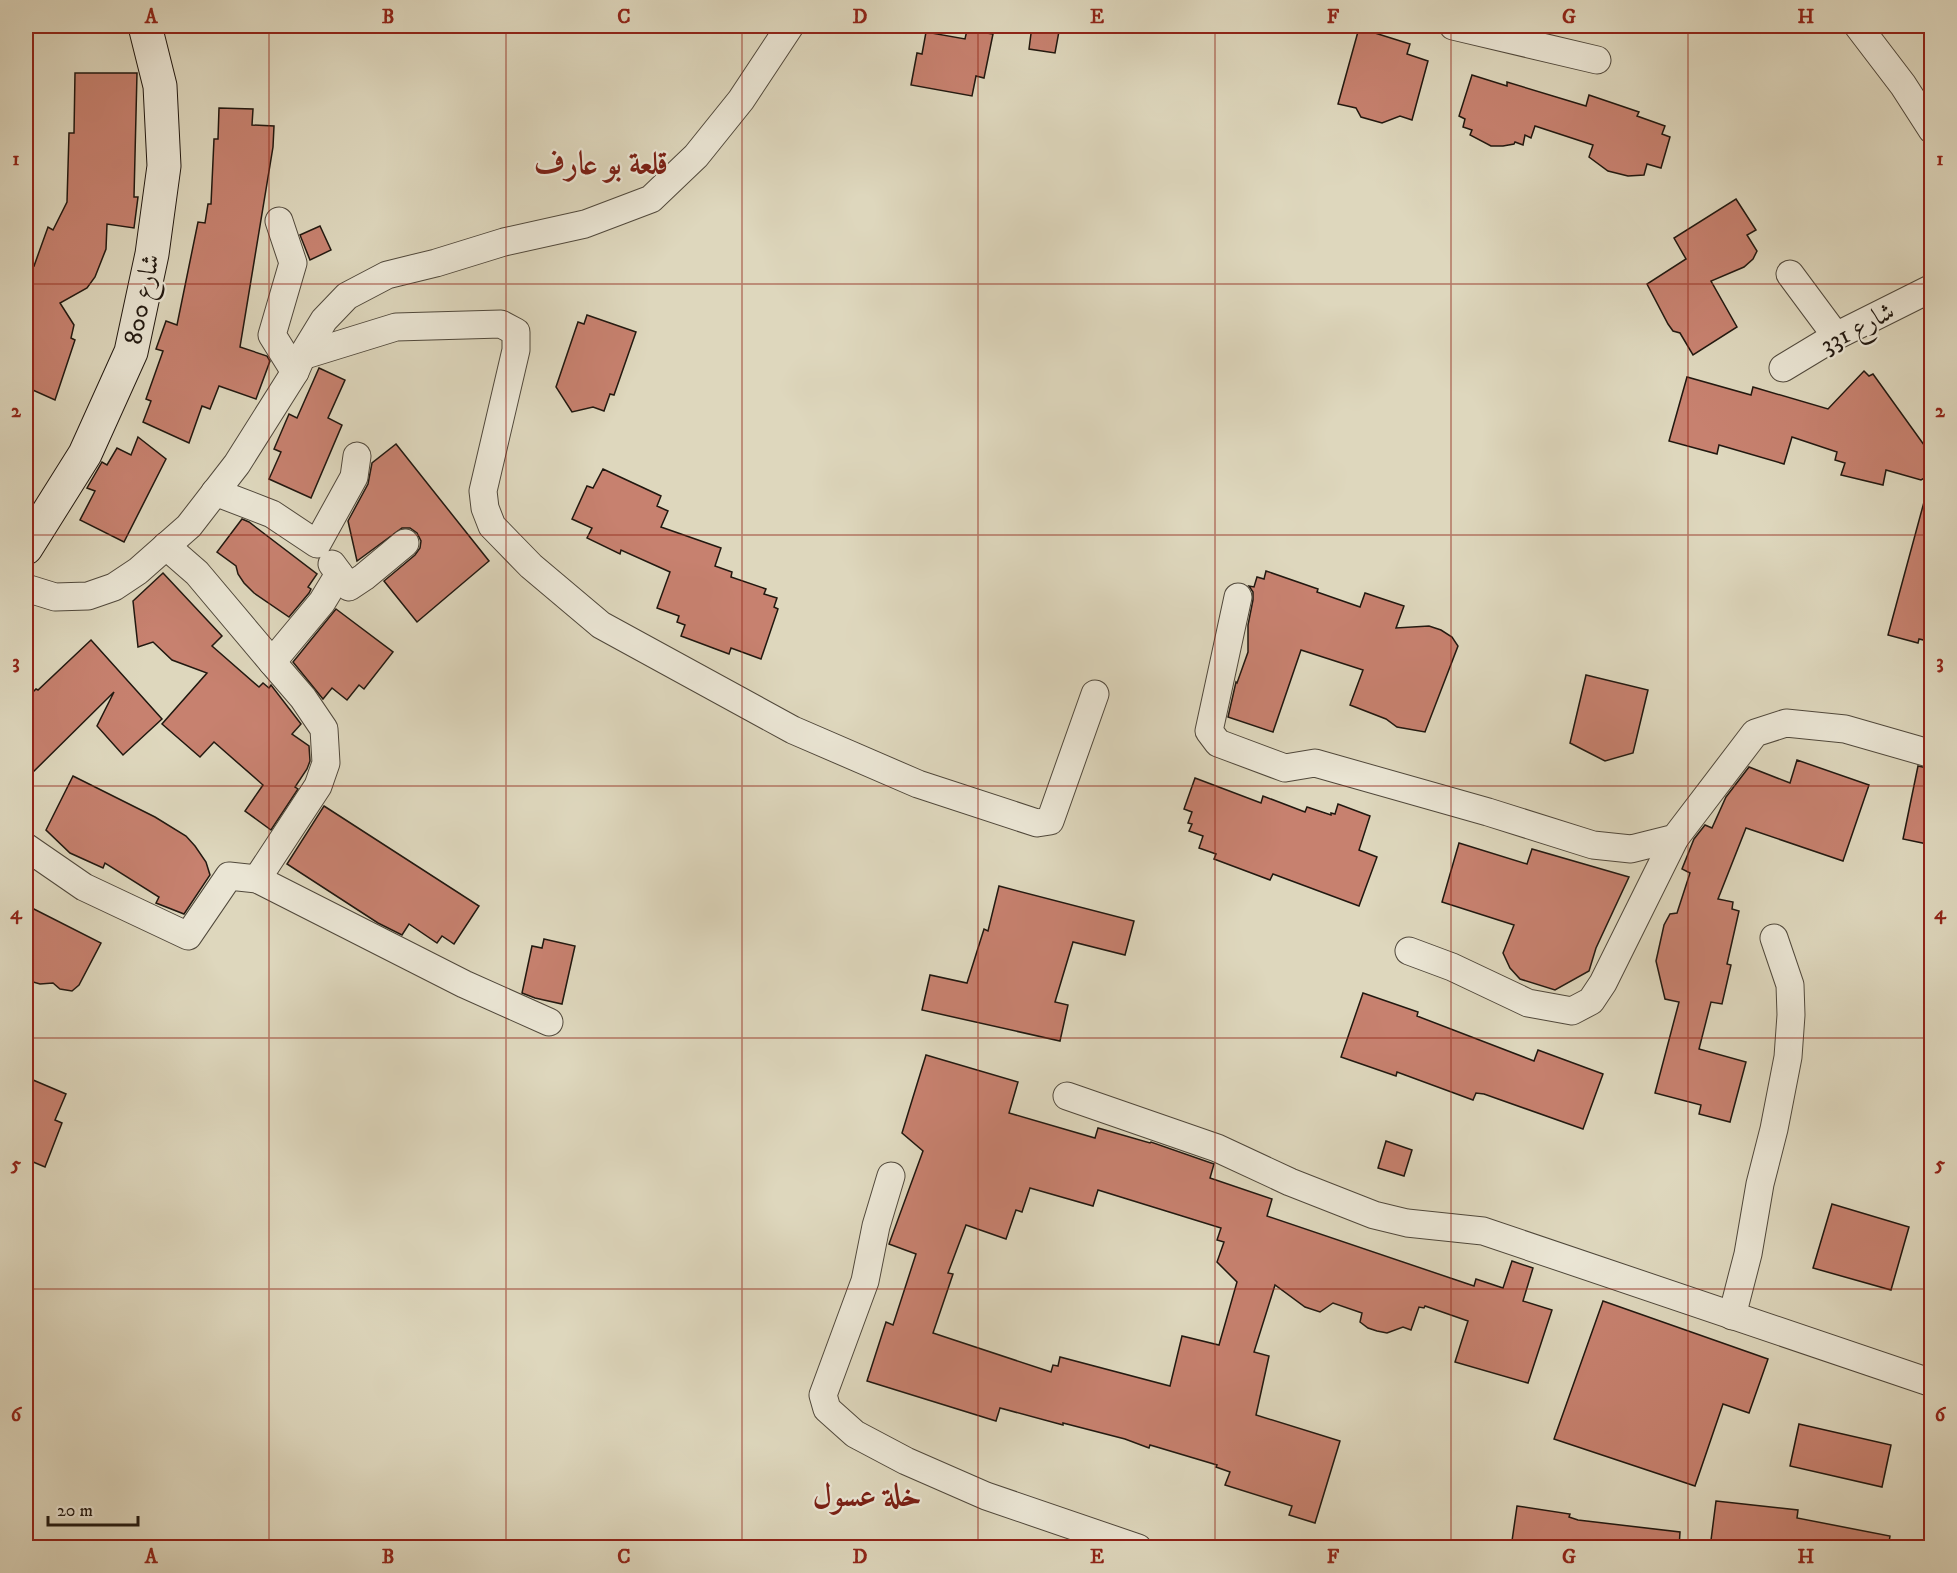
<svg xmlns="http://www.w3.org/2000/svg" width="1957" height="1573" font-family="'IM FELL DW Pica',Amiri,serif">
	<rect width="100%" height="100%" fill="#ded7bd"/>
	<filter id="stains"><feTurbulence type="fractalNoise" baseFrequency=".00333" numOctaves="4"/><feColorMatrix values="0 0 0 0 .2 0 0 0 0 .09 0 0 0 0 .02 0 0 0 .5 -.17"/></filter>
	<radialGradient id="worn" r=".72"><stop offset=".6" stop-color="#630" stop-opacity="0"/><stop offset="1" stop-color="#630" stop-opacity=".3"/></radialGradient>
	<!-- building -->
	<g fill="#c7816f" stroke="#211810" stroke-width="1.5" fill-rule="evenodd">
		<path d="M1032,26H1060L1055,53L1029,49Z"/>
		<path d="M1359,28L1410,44L1407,54L1428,61L1412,120L1400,116L1382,123L1361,117L1356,108L1338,104Z"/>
		<path d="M967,30L993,34L984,78L976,76L972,96L911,85L917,53L922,54L926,32L965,39Z"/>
		<path d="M75,73H137L134,197H138L134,228L107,224L106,249L95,277L87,288L60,303L74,325L71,338L75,340L55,400L26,387V264L34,266L48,227L53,230L67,202L69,133H74Z"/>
		<path d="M1472,75L1507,86V82L1586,106L1589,95L1639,112L1637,116L1665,126L1662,134L1670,137L1661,168L1647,164L1644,175L1628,176L1608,171L1589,157L1593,145L1535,126L1531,138L1525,135L1523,145L1515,142L1514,144L1503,146H1491L1470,135L1472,130L1463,127L1465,119L1459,116Z"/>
		<path d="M219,108L253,109L252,125L274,126L273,147L240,347L267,356L270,361L256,399L219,386L210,409L202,406L189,443L143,422L151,401L146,399L163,351L156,349L166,321L177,325L198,222L205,223L208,204H211L214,139H218Z"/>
		<path d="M1736,199L1756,230L1747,235L1757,251L1753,259L1744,267L1711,281L1737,327L1693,355L1680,333L1673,331L1668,324L1647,284L1686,259L1674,238Z"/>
		<path d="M320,226L331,250L310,260L300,235Z"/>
		<path d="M587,315L636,332L614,395L610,394L604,411L593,407L572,412L556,387L578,322L584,324Z"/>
		<path d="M319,368L345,380L328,418L342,425L311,498L269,479L281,452L274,449L289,414L297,418Z"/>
		<path d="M1864,371L1869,376L1873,374L1932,456V474L1921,480L1886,470L1883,485L1841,475L1845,463L1835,460L1837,452L1792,437L1784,464L1719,445L1717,454L1669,441L1687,377L1751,395L1753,387L1828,409Z"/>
		<path d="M138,437L166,459L124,542L80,520L95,491L87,488L102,462L107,465L117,448L131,455Z"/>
		<path d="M396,444L489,561L417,622L384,581L415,555L420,548L421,541L417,533L410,528H402L357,561L348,521L368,484L372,463Z"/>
		<path d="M603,469L661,496L657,506L668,511L661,527L721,548L715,566L732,572L731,577L766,589L764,594L777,598L774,607L778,609L761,659L731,648L729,654L681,636L685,625L677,622L679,616L657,608L670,572L621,550L620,554L587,538L592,528L572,519L587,486L593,488Z"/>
		<path d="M1924,502L1932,503V642L1919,639L1918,643L1888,635Z"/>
		<path d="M242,519L249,522L317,574L308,587L311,589L309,593L289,617L254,593L244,583L238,574L236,566L217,552Z"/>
		<path d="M1266,571L1318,589L1317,592L1360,607L1365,593L1404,606L1396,628L1429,626L1441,630L1452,637L1458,646L1425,732L1397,727L1386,719L1350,705L1363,670L1301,650L1273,732L1228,717L1236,682L1237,683L1248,652V625L1253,600V592L1249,586L1254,587L1257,577L1264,579Z"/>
		<path d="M163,573L222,636L212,646L259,687L263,683L269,688L271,685L301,724L292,734L309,746L310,761L307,769L295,787L298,789L271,830L245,811L263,785L214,742L200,757L162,724L207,673L172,660L153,642L138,647L133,601Z"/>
		<path d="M336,609L393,652L364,689L359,685L347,700L332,688L323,699L293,662Z"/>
		<path d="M91,640L162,719L123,755L97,726L114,692L26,779V699L36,689L38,690Z"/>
		<path d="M1586,675L1648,690L1633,753L1605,761L1570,743Z"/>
		<path d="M1797,760L1869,785L1843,861L1746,828L1718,899L1733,902L1732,909L1739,911L1727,964L1731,965L1722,1004L1711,1002L1699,1049L1746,1062L1730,1122L1699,1114L1701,1105L1655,1093L1679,1002L1665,999L1656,961L1664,925L1670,914L1677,913L1690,873L1682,869L1694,839L1705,825L1712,828L1726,797L1749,767L1790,783Z"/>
		<path d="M1918,766L1932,769V845L1903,839Z"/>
		<path d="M73,776L155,817L186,836L195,846L206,862L210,875L184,914L156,903L159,897L105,863L103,868L70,853L46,830Z"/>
		<path d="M1195,778L1261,803L1263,796L1305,812L1307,807L1331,815V813L1335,814L1338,804L1370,816L1359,850L1377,857L1359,906L1273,874L1270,880L1214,859L1216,854L1199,848L1203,836L1189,831L1192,824L1188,823L1192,812L1184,809Z"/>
		<path d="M324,806L479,906L454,944L442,936L437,943L409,924L402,935L378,923L287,864Z"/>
		<path d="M1459,843L1527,864L1532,849L1629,877L1596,948L1589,971L1555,990L1520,979L1510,968L1503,953L1514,925L1442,902Z"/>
		<path d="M999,886L1134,921L1125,955L1073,942L1055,1002L1068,1005L1060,1041L922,1010L930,975L967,983L984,929L988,931Z"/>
		<path d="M26,905L101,943L79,985L72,991L60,989L53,983L40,984L26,980Z"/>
		<path d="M544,939L575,946L562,1004L535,998L522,993L532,946L542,948Z"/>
		<path d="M1363,993L1418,1012L1417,1016L1534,1061L1538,1050L1603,1074L1583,1129L1484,1094L1476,1093L1473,1100L1397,1072L1396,1076L1341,1057Z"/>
		<path d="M926,1055L1018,1082L1009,1113L1095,1138L1098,1128L1150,1143L1151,1142L1214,1164L1210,1178L1272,1199L1267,1216L1474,1286L1476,1279L1503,1288L1512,1261L1533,1268L1523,1301L1552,1310L1528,1383L1455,1362L1468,1321L1425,1306L1424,1308L1419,1307L1411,1330L1403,1327L1387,1333L1377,1331L1368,1328L1360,1322L1362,1313L1333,1303L1320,1312L1305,1307L1275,1285L1254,1352L1269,1356L1256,1415L1340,1441L1315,1523L1289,1515L1292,1506L1225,1485L1230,1472L1216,1467L1217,1465L1150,1445L1149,1448L1125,1439L1063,1423V1425L1000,1408L996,1421L867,1381L886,1322L893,1325L916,1254L889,1244L923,1151L902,1133ZM1030,1188L1093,1206L1098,1190L1221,1228L1217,1240L1224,1242L1217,1262L1237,1282L1219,1345L1182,1336L1170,1386L1060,1357L1058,1366L1053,1365L1051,1372L933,1333L953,1274L948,1273L966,1225L1006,1239L1016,1210L1022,1212Z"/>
		<path d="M26,1077L66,1094L55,1120L62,1123L45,1167L26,1159Z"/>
		<path d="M1386,1141L1412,1150L1404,1176L1378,1168Z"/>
		<path d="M1832,1204L1909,1227L1891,1290L1813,1268Z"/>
		<path d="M1603,1301L1768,1359L1749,1413L1723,1404L1695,1486L1554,1439Z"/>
		<path d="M1799,1424L1891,1445L1882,1487L1790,1466Z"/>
		<path d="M1716,1501L1798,1510L1797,1518L1890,1536L1888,1548H1710Z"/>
		<path d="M1517,1506L1570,1514L1569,1517L1578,1520L1680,1532L1679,1548H1511Z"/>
	</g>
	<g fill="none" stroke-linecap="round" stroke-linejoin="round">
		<!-- minor casing -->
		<g stroke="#50483b" stroke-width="29">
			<g id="minor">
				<path d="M1453,26L1597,60"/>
				<path d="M1858,26L1903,85L1932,130"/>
				<path d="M279,221L293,263L272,335L295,372"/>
				<path d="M1790,274L1836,336"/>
				<path d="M302,356L396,327L501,324L516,332V350L483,491L485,508L492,526L531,566L601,625L793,730L918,784L1037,823L1050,821L1095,694"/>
				<path d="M1783,368L1836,336L1932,288"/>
				<path d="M215,492L272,514L317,544L354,477L357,456"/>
				<path d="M166,546L197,573L272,662L322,602L339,574"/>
				<path d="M332,564L349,587L364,577L405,543"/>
				<path d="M26,588L55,597L88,596L114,587L138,571L189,526L237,464L295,372L302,356L324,320L347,296L387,275L436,263L504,242L585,224L651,199L696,156L741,100L790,26"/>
				<path d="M1238,597L1209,731L1218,743L1285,768L1315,763L1488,812L1593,845L1631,849L1675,838L1755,733L1786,723L1845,729L1932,754"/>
				<path d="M26,847L84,887L188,936L229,876L257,879L464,984L549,1022"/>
				<path d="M257,879L318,786L326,763L324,729L303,698L272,662"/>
				<path d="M1409,951L1452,967L1528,1003L1572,1011L1591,1001L1603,983L1675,838"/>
				<path d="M1067,1096L1217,1148L1290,1182L1374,1215L1407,1223L1483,1231L1932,1383"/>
				<path d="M891,1176L876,1226L865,1281L823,1395L827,1409L855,1434L906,1461L986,1496L1138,1548"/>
				<path d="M1732,1316L1748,1254L1760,1184L1774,1129L1788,1057L1791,1015L1790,985L1774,938"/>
			</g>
		</g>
		<!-- secondary casing -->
		<g stroke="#211810" stroke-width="35">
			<path id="secondary" d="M26,548L85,454L131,352L152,254L164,166L160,86L145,26"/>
		</g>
		<!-- minor -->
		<use href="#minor" stroke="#eae5d4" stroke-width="27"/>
		<!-- secondary -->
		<use href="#secondary" stroke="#eae5d4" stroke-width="33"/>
	</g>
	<!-- grid -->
	<path fill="none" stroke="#8f2418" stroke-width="1.5" stroke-opacity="0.55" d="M269,26V1548M506,26V1548M742,26V1548M978,26V1548M1215,26V1548M1451,26V1548M1688,26V1548M26,284H1932M26,535H1932M26,786H1932M26,1038H1932M26,1289H1932"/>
	<g text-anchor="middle" stroke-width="4.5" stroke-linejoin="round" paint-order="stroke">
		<!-- street labels -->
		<g font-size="26" fill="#211810" stroke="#eae5d4">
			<text transform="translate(141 299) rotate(-78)" y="9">شارع 800</text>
			<text transform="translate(1857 327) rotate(-28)" y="9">شارع 331</text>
		</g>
		<!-- district labels -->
		<g font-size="32" font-weight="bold" fill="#7a1f14" stroke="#eae5d4">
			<text x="601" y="174">قلعة بو عارف</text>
			<text x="867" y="1506">خلة عسول</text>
		</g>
	</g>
	<!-- margin -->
	<rect width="1957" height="1573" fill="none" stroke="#ded7bd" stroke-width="66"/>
	<!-- scale -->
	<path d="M48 1516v9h90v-9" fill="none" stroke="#211810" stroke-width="3"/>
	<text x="57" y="1516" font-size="18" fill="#211810" stroke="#eae5d4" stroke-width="4.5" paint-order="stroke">20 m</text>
	<rect x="33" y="33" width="1891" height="1507" fill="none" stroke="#8f2418" stroke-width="2"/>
	<g font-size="20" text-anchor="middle" font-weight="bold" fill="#8f2418">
		<text x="151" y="23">A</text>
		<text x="388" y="23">B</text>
		<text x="624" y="23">C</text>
		<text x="860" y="23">D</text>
		<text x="1097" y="23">E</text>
		<text x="1333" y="23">F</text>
		<text x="1569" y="23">G</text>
		<text x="1806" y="23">H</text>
		<text x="16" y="165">1</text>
		<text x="1940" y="165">1</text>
		<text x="16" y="417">2</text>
		<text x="1940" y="417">2</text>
		<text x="16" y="668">3</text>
		<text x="1940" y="668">3</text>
		<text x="16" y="919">4</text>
		<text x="1940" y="919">4</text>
		<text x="16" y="1170">5</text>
		<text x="1940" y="1170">5</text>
		<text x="16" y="1421">6</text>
		<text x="1940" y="1421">6</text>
		<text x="151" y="1563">A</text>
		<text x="388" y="1563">B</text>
		<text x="624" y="1563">C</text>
		<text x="860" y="1563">D</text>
		<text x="1097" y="1563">E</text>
		<text x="1333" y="1563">F</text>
		<text x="1569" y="1563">G</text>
		<text x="1806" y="1563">H</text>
	</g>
	<rect width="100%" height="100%" filter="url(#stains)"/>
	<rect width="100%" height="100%" fill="url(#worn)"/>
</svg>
